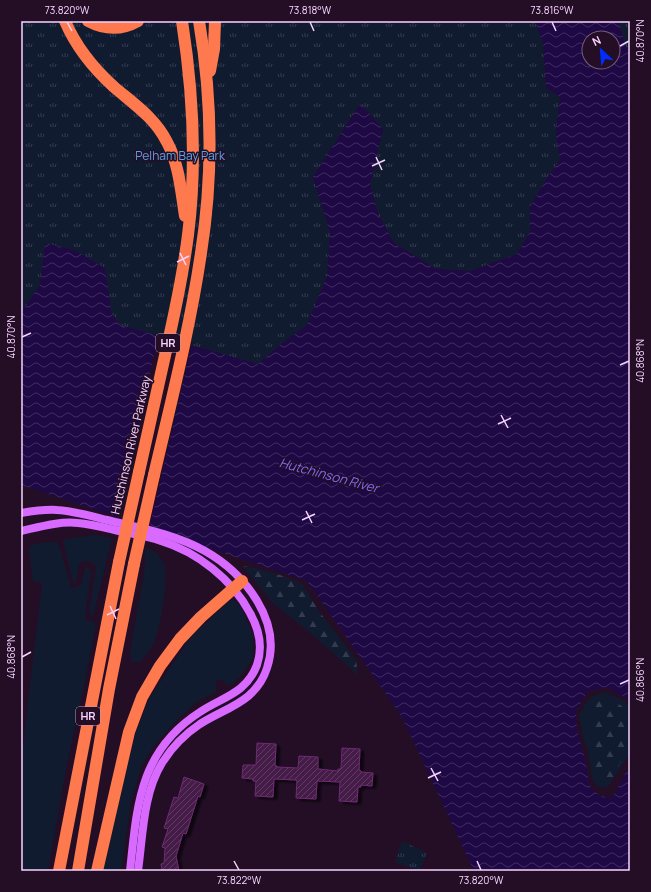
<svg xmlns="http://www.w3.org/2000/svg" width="651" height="892" font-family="Manrope,sans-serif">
	<defs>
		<pattern id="forest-firs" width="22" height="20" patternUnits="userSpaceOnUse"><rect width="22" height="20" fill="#111b30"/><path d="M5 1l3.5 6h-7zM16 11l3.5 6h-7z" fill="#343b4f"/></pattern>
		<pattern id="park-tufts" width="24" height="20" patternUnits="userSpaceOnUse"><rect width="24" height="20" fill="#111b30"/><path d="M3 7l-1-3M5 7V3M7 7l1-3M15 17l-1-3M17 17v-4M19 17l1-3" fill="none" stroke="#343b4f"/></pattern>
		<pattern id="water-waves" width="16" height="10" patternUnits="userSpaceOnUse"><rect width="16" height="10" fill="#1e0944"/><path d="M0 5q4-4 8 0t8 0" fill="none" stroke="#3f2c60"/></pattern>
		<pattern id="building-hatch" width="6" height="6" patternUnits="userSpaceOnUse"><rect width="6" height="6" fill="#441a47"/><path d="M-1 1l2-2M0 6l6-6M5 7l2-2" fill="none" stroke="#603a63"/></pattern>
		<filter id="shadow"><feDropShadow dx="4" dy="2.5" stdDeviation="1" flood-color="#0009"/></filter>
	</defs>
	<rect width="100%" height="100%" fill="#230e26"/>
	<!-- green -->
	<g fill="#111b30">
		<path d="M94,535L112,538L93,616H92L89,613L96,567C93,563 90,561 85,561C74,563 80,577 75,583L73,582L63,542L66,539Z"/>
		<path d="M48,542H58L71,587L75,588L81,584L85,569L86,567L89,568L91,572L85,616L87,620L96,623L84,686L67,763L48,871H21V763L42,583L33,581L29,550L31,545Z"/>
		<path d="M146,548C155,550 163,559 165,567C168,585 160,635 150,650C147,654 143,658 140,662H132L130,653L145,567V551Z"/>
		<path d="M229,601H235L240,606L253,634V658L240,677L229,685L221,680L216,681V692L196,702L172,725L153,747L142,765L131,800L121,871H102L124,778L137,729L149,699L191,637Z"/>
		<path d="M605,692L625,701L630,706V754L609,785L603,788L597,786L593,781L591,773L588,751L583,737L579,715L586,703L592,696Z"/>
	</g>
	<!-- forest -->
	<g fill="url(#forest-firs)">
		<path d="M243,566L258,569L280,575L302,584L319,611L356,660L358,675L313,635L273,603Z"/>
		<path d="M609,697L630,712V751L620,763L613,778L604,784L596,775L595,742L589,727L592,711L600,699Z"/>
	</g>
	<!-- park -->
	<g fill="url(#park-tufts)">
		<path d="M21,21H535L543,43L546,87L560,97L556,133L560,160L547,178L530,207V232L517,254L471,271L436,269L394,243L378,214L370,184L383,129L360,104L313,177L330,232L327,276L307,325L280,345L258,364L120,325L113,315L45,243L40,285L21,313Z"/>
		<path d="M619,21H630V53L625,46Z"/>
		<path d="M402,841L427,853L419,871L395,862Z"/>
	</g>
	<!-- water -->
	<path fill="url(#water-waves)" fill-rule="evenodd" d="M535,21H619L625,46L630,53V700L606,687L587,692L576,711L577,729L586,763L589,785L600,796L612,798L630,765V871H474L402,717L307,581L21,485V313L40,285L45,243L74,250L105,268L112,315L120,325L258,364L280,345L307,325L327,276L330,232L313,177L360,104L383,129L370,184L378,214L394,243L436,269L471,271L517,254L530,232V207L547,178L560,160L556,133L560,97L546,87L543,43ZM589,38H613V62H589Z"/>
	<!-- pier -->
	<path fill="#230e26" d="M159,333L192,343L149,530L117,519Z"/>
	<!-- building -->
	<g fill="url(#building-hatch)" stroke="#6e2b73" filter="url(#shadow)">
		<path d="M257,743L276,744L275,766H277V767L298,768L299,756L318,757V769L338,771V769H341L342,748L360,749L359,770L361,771V772L373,773L372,786L361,785V787H358L357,802L339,801L340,782L317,781L316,799L296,798L297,780L274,779L273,797L255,796L256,781H253V779L242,778L243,765H256Z"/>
		<path d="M184,777L204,784L200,797L198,796L186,834L183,833L176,856L179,871H162L161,864L164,863L165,848L162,847L168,829L164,828L174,797L178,798Z"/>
	</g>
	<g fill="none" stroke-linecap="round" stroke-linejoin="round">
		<!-- secondary -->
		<g stroke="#d96aff" stroke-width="8">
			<path d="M21,513C33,511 45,509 57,510C74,511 91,516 107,520C140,528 175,534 205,551C244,573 283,621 267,668C256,702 227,707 200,724C185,734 172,747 162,763C143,794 143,835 138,871"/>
			<path d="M21,531C39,527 59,521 78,523C92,524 106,528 119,531C133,534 147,536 161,541C197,552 232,579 250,613C259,629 263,647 257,665C246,694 222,697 200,712C139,751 137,806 130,871"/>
		</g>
		<!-- highway -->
		<g stroke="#ff794e" stroke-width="12">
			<path d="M65,21C76,47 93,68 114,87C134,104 155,118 167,142C179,164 181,191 185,216"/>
			<path d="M88,21C105,30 122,30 138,21"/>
			<path d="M210,71L214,49L215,21"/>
			<path d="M139,472C148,431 157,391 166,351C175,312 183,274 188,235C197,164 193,91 182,21"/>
			<path d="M154,475C171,402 190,328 201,253C213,177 212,97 199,21"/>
			<path d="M59,871L119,562"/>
			<path d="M78,871L109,689L134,564"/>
			<path d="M97,871L129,732L142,697L160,666L180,639L201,617L242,581"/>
		</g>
		<!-- highway-bridge -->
		<g stroke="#ff794e" stroke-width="12">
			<path d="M119,562L139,472"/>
			<path d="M134,564L154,475"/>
		</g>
	</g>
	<!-- ticks -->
	<path fill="none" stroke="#f8d3ff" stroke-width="1.5" d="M67,22L72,31M310,22L314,31M552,22L556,31M620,46L629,41M376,157L382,170M372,166L385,160M180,253L186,265M177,262L189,256M22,337L31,333M620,365L629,361M501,415L508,428M498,424L511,418M306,511L312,523M302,520L315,514M110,606L116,619M107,615L119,609M22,657L31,652M620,684L629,680M431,768L438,781M428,778L441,772M234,861L239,870M477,861L481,870"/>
	<g text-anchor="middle" stroke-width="3" stroke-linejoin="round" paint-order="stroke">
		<!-- shield labels -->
		<g fill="#230e26" stroke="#b898be" stroke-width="1">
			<rect x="156" y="334" width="24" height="18" rx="3"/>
			<rect x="76" y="707" width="24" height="18" rx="3"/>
		</g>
		<g font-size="11" font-weight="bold" fill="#f8d3ff">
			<text x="168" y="347">HR</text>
			<text x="88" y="720">HR</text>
		</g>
		<!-- park labels -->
		<g font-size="12" fill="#5ba3e2" stroke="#230e26">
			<text x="180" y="160">Pelham Bay Park</text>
		</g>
		<!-- street labels -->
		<g font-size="12" fill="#f8d3ff" stroke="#230e26">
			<text transform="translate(131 445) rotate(-77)" y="4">Hutchinson River Parkway</text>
		</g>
		<!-- water labels -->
		<g font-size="13" font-style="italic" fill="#8469ff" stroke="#230e26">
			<text transform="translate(329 475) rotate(15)" y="5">Hutchinson River</text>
		</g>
	</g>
	<!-- border -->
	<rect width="651" height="892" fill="none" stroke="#230e26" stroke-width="44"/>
	<!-- north arrow -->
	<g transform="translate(601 50) rotate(334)"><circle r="19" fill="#230e26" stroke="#785d7d"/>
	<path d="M0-3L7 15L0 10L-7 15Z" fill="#002dfe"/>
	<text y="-6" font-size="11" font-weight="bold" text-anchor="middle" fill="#f8d3ff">N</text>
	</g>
	<rect x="22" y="22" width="607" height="848" fill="none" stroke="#f8d3ff" stroke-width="1.5"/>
	<g font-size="10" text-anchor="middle" fill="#f8d3ff">
		<text x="67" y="14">73.820°W</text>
		<text x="310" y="14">73.818°W</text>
		<text x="552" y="14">73.816°W</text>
		<text transform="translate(640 41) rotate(-90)" y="4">40.870°N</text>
		<text transform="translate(11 337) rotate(-90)" y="4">40.870°N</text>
		<text transform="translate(640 361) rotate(-90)" y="4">40.868°N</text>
		<text transform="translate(11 657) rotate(-90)" y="4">40.868°N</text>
		<text transform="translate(640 680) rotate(-90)" y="4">40.866°N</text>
		<text x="239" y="884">73.822°W</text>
		<text x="481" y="884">73.820°W</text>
	</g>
</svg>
